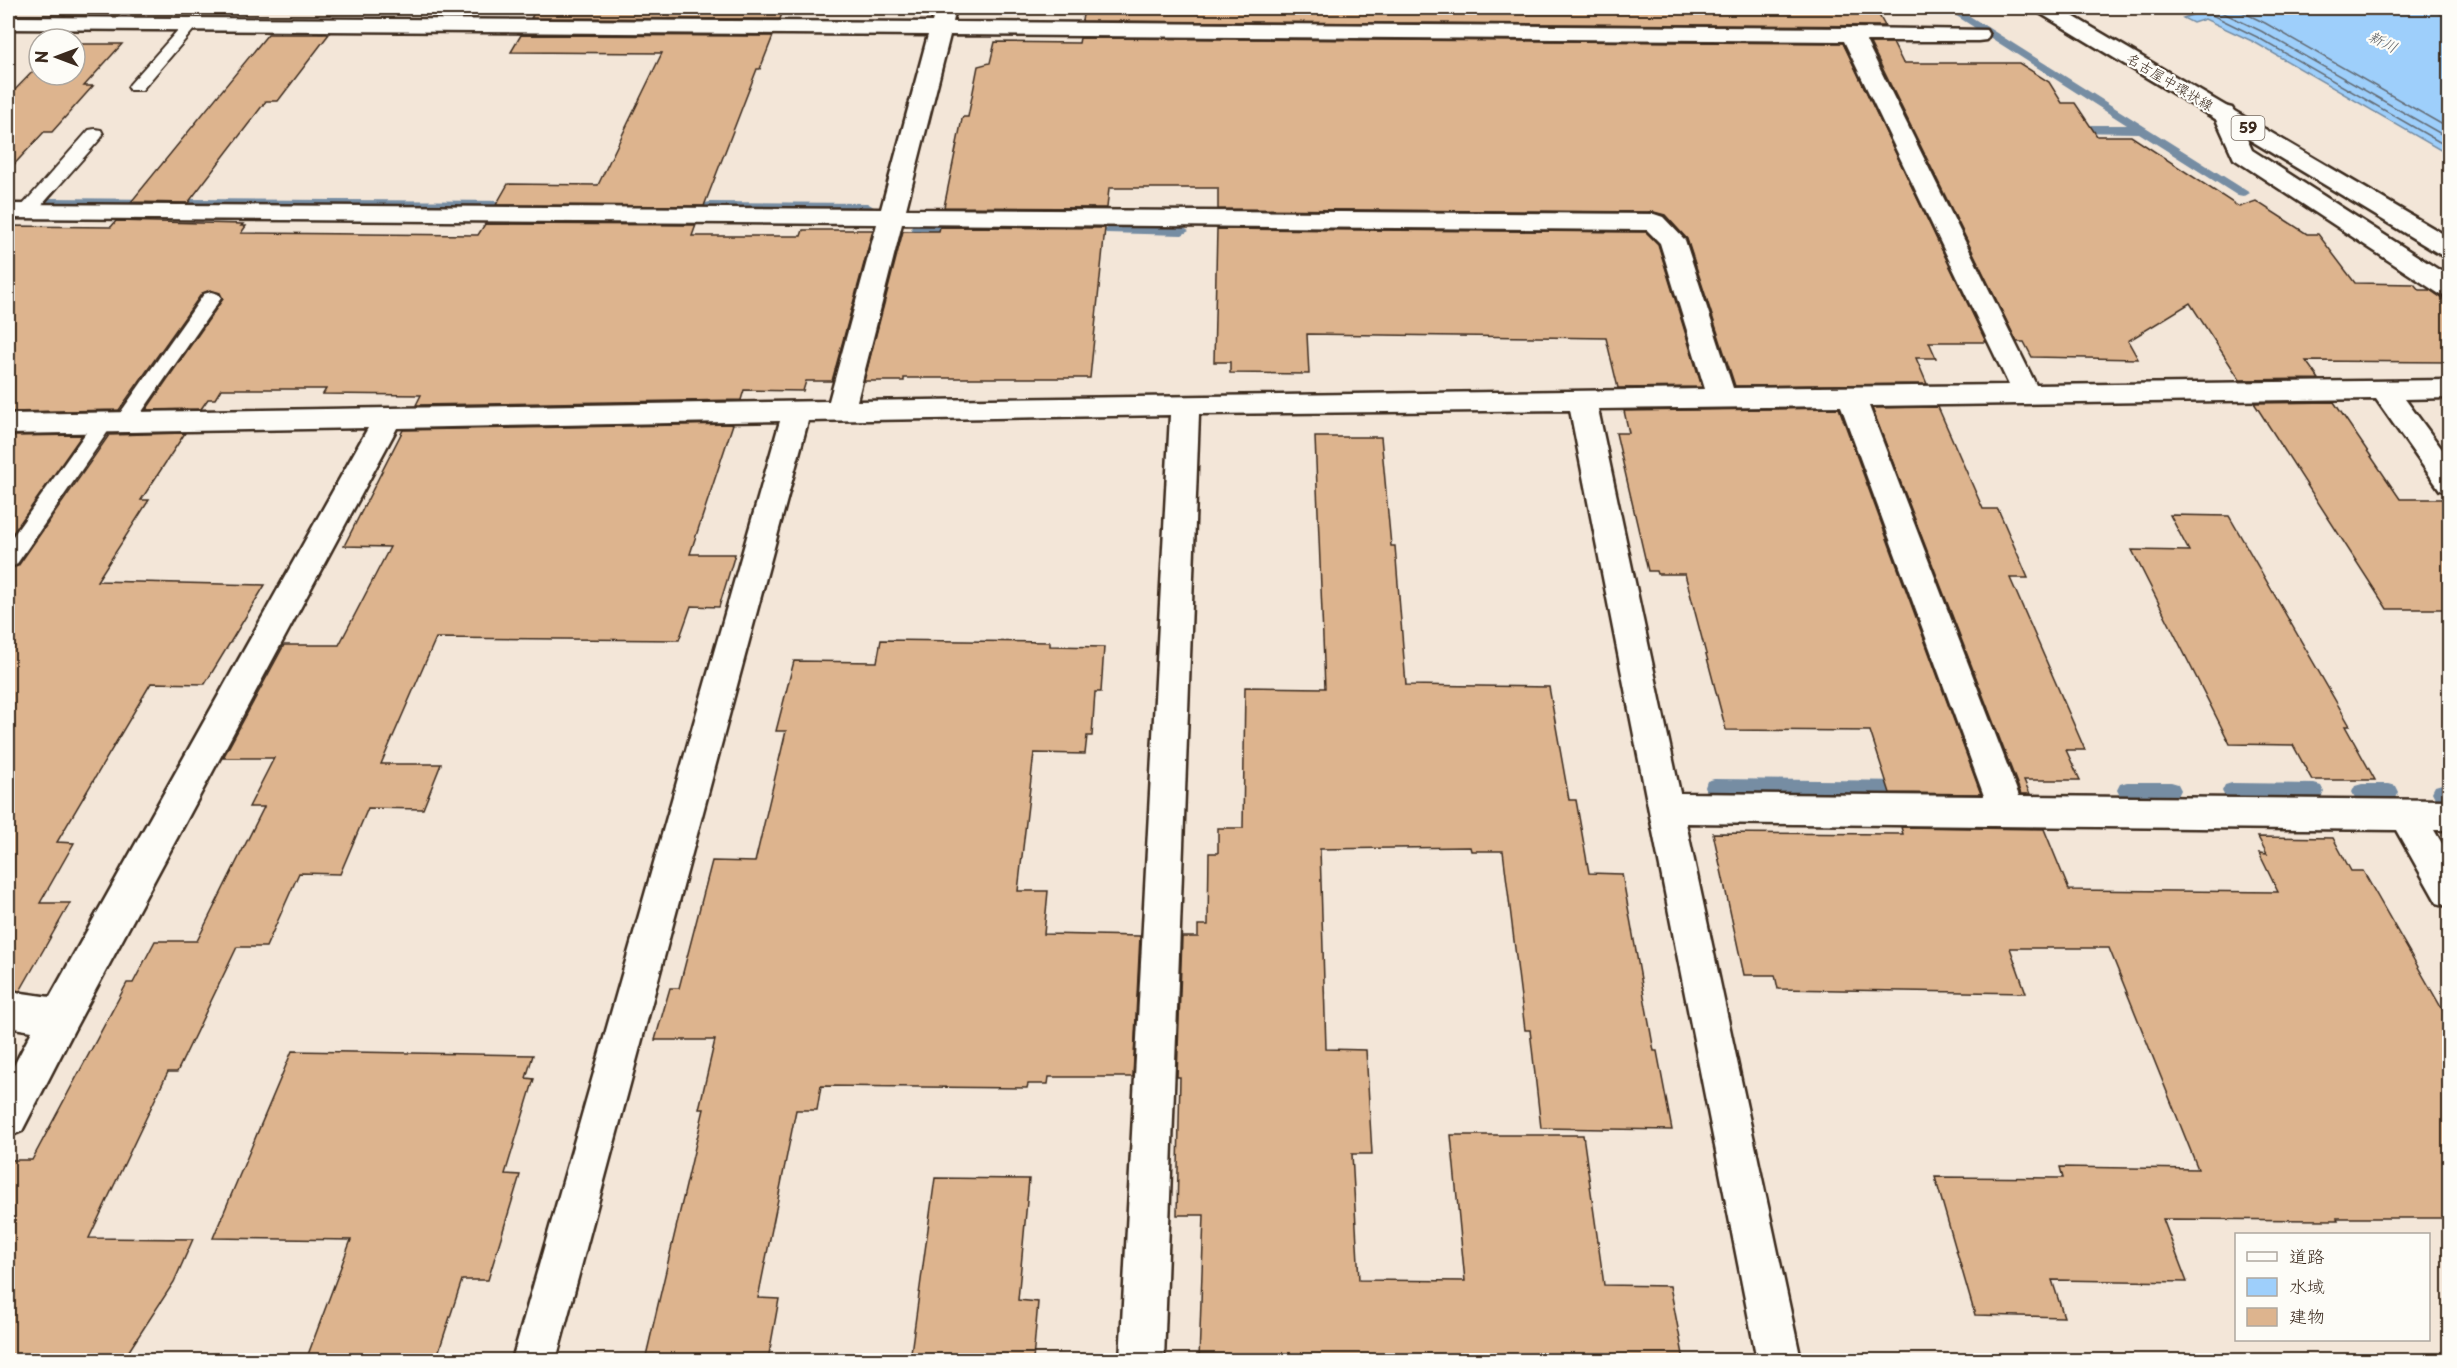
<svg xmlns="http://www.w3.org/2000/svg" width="2457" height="1368" font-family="'Playpen Sans','Klee One',sans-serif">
	<rect width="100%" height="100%" fill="#f3e6d8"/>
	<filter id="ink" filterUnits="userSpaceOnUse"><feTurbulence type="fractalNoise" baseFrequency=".0167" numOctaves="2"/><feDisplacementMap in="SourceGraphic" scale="12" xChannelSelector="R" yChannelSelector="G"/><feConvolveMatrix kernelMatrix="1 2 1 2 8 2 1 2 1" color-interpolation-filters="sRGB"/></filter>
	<g filter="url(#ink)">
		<!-- water -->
		<path fill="#9ecffb" stroke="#768da3" stroke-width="1.5" d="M2189,8H2428L2449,18V155L2254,42L2205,19L2193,23L2183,18L2195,14Z"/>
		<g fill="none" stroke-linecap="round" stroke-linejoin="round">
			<!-- shore -->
			<g stroke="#636c76" stroke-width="1.5">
				<path d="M2197,8L2201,13H2208L2257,37L2450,148"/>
				<path d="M2213,8L2261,31L2450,139"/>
				<path d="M2234,8L2265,23L2450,129"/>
			</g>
			<!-- stream -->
			<g fill="#768da3" fill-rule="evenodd">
				<path d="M1944,8H1957L2250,193L2243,197L2238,196L2139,133L2066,132L2064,129L2066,126L2070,125H2127Z"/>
				<path d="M49,198L164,199L171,203L164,207L44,205L42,202Z"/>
				<path d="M184,199L519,201L526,205L519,209L179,206L177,203Z"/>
				<path d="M710,202L867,203L874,207L867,211L705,209L703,206L705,203Z"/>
				<path d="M918,224L965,225L972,229L965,233L913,231L911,228L913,225Z"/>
				<path d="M1111,226L1182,227L1189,231L1182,235L1106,233L1104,230Z"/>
				<path d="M1714,779L1913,781L1920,783L1923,789L1920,795L1913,797L1714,795L1707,793L1705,787L1707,781Z"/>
				<path d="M2127,782H2171L2178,784L2181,790L2178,796L2171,798H2127L2120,796L2117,790L2120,784Z"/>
				<path d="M2232,783L2314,784L2321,786L2324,792L2321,798L2314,800L2232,799L2225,797L2222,791L2225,785Z"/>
				<path d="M2362,784H2389L2396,786L2399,792L2396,798C2384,802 2367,802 2355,798L2352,792L2355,786Z"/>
				<path d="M2442,784H2450V800L2435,798L2432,792L2435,786Z"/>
			</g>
		</g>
		<!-- building -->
		<g fill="#ddb48e" stroke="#3b2a1e" stroke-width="1.5">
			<path d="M537,8H784L780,19L531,18Z"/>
			<path d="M1084,8H1875L1885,26L1082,21Z"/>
			<path d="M268,34H329L278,101H266L188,203L131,202Z"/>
			<path d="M521,35L773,36L760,69H757L704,206L496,205L508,184L598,185L662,53L511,52Z"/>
			<path d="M1080,38L1843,43L1986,342H1929L1936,358H1916L1927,384L1735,386L1687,239L1665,215L1654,212L1218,209V188H1109L1107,208L944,207L962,119L963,117H968L978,66L990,63L995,42L1079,43Z"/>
			<path d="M1870,43H1893L1903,63H2019L2049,82L2062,103H2075L2097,136H2131L2239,207L2256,201L2307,234H2318L2355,283L2414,284L2419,290H2430L2450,304V362L2306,361L2319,379L2240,380L2190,303L2128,341L2138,359L2032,357L2024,342H2017Z"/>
			<path d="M75,44H122L84,86H93L52,132H44L8,171V97L39,65V75H75Z"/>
			<path d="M116,221L243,224L241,226H246L241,233L478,235L485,224L696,225L692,236H801L803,230H873L832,381H806L803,391L744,390L741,400L416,405L421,395L323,394L326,389H221L215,399H208L201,409L146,410L223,299L220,293L210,290L202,293L119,410L8,412V226L111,227Z"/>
			<path d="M940,227L1105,228L1090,378H904V381H864L903,231H939Z"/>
			<path d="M1217,229L1646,232L1658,244L1702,387L1618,388L1606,338L1307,334L1309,374L1230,373V362H1214Z"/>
			<path d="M2334,402L2400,499H2450V609H2387L2254,403Z"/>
			<path d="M1938,407L1983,509H1998L2028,578H2010L2085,750H2066L2080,780H2024L2030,794H2021L1872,408Z"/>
			<path d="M1839,408L1981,794L1890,793L1870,731L1726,730L1685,574H1657L1656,571H1648L1616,433H1629L1624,411Z"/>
			<path d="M733,424L690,554H735L719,607L691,606L679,640L436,638L381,764H441L423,809L368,808L340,874L299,873L266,947H237L177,1072H168L89,1238L193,1239L174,1282L123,1360H8V1160H32L127,983H133L155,941H197L264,807H249L274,758H223L284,645H339L390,547L344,546L403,430Z"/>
			<path d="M185,433L141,500H149L97,581L265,585L205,684L151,683L57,842L74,843L40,903H70L20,991L8,989V569L18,566L109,435Z"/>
			<path d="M82,435L8,540V436Z"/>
			<path d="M1315,437H1381L1391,546H1395L1406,685L1549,687L1569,800H1576L1589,873L1622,874L1654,1051H1657L1672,1130L1541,1128L1530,1030H1525L1503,851H1471L1470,847L1320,849L1326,1049L1366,1050L1372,1154H1352L1359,1280L1465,1281L1451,1135H1583L1604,1285L1670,1286L1684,1360H1199L1204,1215H1177L1180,1077H1177L1182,937H1198V925H1208L1209,853H1218V828H1243L1245,687L1325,688Z"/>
			<path d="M2170,515L2229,516L2350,726H2345L2375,780H2312L2293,745L2230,744L2132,550L2189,551Z"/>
			<path d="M881,640L1050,642V646L1104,647L1101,692H1095L1092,736H1087L1085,754L1034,753L1018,891H1048L1044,934L1140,936L1133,1077H1049L1048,1084H1028L1027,1088L821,1086L817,1110H796L758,1298L779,1299L768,1360H645L704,1109H699L715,1040H655L670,988H679L712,861L755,862L786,731H776L794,661L877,662Z"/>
			<path d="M1901,827L2044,829L2069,890L2278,892L2259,853L2267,854L2258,837L2333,838L2351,871H2363L2450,1023V1218H2337L2338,1220L2163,1219L2187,1282L2052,1280L2064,1317L1975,1315L1935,1177L2063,1178L2060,1167L2198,1169L2109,948H2010L2026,993L1778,989L1775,975H1744L1713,833L1903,834Z"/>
			<path d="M292,1051L533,1055L526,1078L534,1079L505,1174L520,1175L488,1280H462L436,1360H306L351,1240L213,1238Z"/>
			<path d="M935,1178L1029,1179L1018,1300L1038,1302L1033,1360H910Z"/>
		</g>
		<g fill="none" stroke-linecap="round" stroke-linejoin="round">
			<!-- service casing -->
			<g stroke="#3b2a1e" stroke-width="4">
				<g id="service">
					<path d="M191,19L199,24L196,27L142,90H130L128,87L130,84L186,21Z"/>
					<path d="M95,129L101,130L103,134L101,138L33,215H21L18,211L21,207L89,130Z"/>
					<path d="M211,292L218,294L221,298L132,426L125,428L118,426L115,421L118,416L204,294Z"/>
					<path d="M104,415L111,417L114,422L111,427L16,565L8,567V543L97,417Z"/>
				</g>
			</g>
			<!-- minor casing -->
			<g stroke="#3b2a1e" stroke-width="5">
				<g id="minor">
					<path d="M936,8H956L953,22L1852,28L1986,30L1989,35L1986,40L1978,41H1866L2036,385L2450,380V398L2405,399L2450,460V492L2440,490L2376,399L1869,406L2019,796L2450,800V830H2434L2450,857V907L2437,903L2396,830L1686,823L1801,1360H1757L1570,410L1199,414L1164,1360H1120L1170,415L808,421L556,1360H512L780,421L397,428L74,1030L22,1131L8,1137V1077L32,1031L8,1027V991L50,997L368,428L8,434V414L829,401L877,224L8,218V204L881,209L928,35L8,29V17L932,22ZM950,35L1844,41L2009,385L1733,388L1685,240L1663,217L1654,214L906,209ZM902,224L1647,230L1660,243L1705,389L857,401ZM1841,406L1984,796L1680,793L1598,409Z"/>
					<path d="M2224,106L2232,108L2235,113L2252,150L2450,277V297L2441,295L2234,159L2213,113L2216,108Z"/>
				</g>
			</g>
			<!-- primary casing -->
			<g stroke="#3b2a1e" stroke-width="5">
				<path id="primary" d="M2034,8H2059L2450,238V257L2441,255L2038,12Z"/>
			</g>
			<!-- service -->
			<use href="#service" fill="#fdfcf7" fill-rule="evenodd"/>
			<!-- minor -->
			<use href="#minor" fill="#fdfcf7" fill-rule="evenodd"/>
			<!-- primary -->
			<use href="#primary" fill="#fdfcf7" fill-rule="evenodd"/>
		</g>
	</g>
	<g text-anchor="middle" stroke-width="4.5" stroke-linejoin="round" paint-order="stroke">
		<!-- far-street labels -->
		<g font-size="14" fill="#3b2a1e" stroke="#fdfcf7">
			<text transform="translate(2170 82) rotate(31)" y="5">名古屋中環状線</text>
		</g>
		<!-- far-water labels -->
		<g font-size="15" font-style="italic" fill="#595c60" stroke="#fdfcf7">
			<text transform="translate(2383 42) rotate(27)" y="5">新川</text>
		</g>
		<!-- shield labels -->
		<rect fill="#fdfcf7" stroke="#75695f" stroke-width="1.5" x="2231.5" y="116" width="33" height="24" rx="4.5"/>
		<g font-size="15" font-weight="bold" fill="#3b2a1e">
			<text x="2248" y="133">59</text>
		</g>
	</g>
	<!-- margin -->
	<rect width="2457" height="1368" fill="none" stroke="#fdfcf7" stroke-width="30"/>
	<rect x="15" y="15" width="2427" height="1338" fill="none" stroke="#3b2a1e" stroke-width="2" filter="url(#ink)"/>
	<!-- legend -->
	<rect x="2235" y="1233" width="195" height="108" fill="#fdfcf7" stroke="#afa8a0" stroke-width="1.5"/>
	<rect x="2247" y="1252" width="30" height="9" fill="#fdfcf7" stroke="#afa8a0" stroke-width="1.5"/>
	<text x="2289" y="1263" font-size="18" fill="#3b2a1e">道路</text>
	<rect x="2247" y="1278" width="30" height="18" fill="#9ecffb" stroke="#afa8a0" stroke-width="1.5"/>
	<text x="2289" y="1293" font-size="18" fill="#3b2a1e">水域</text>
	<rect x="2247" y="1308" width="30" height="18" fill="#ddb48e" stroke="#afa8a0" stroke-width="1.5"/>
	<text x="2289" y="1323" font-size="18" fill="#3b2a1e">建物</text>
	<!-- north arrow -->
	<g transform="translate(57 57) rotate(270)"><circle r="28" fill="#fdfcf7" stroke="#afa8a0" stroke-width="1.5"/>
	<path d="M0-4.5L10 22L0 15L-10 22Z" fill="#3b2a1e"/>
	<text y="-9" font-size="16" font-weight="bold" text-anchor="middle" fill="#3b2a1e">N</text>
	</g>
</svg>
